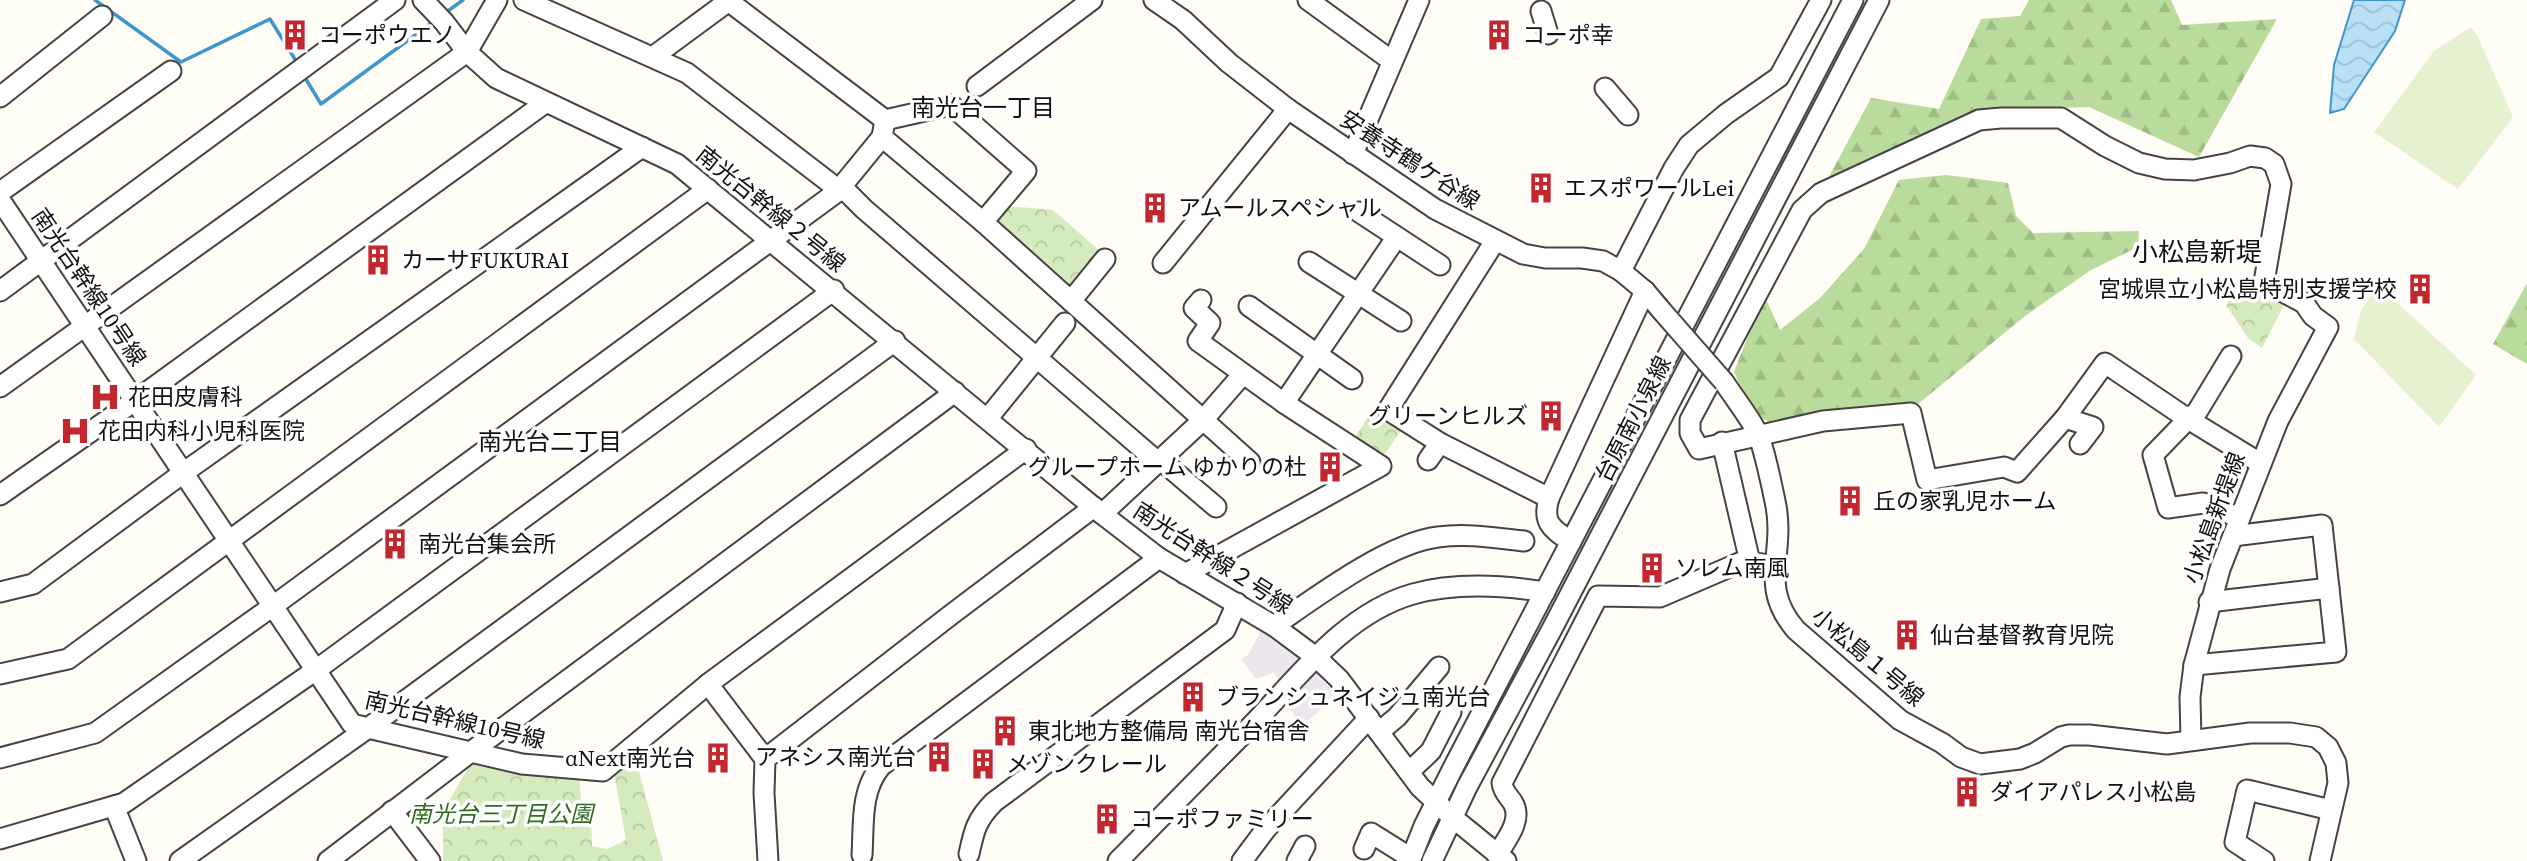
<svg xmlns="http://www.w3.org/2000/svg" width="2527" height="861" font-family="'Source Serif 4','Noto Sans JP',serif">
	<defs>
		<pattern id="forest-firs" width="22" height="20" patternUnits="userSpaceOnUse" patternTransform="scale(1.75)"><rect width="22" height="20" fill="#b9dc9c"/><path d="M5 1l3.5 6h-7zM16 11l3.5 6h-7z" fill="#9ebc85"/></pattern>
		<pattern id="park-crowns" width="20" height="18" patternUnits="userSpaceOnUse" patternTransform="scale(1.75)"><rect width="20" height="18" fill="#d5ebbd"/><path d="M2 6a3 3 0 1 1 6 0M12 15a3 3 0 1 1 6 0" fill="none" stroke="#b6c8a1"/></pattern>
		<pattern id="water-waves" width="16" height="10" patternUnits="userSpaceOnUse" patternTransform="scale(1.75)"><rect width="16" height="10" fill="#b9e0f7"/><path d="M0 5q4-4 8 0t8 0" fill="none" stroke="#9ebfd3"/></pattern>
	</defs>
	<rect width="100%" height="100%" fill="#fffdf5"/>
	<!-- industrial -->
	<g fill="#eee6ef">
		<path d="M1262,628L1301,661L1281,683L1274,673L1256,679L1241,659L1249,654Z"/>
		<path d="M1315,672L1336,696L1303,725L1282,701Z"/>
	</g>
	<!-- forest -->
	<g fill="url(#forest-firs)">
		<path d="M2029,0H2171L2182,25L2277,19L2199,157L2089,107L1997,110L1829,177L1871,98L1939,109L1981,19L2020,16Z"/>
		<path d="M1946,175L2008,183L2016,216L2033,233L2139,231L2138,247L2091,270L2025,316L1918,404L1769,422L1753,413L1734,372L1764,295L1780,330L1819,299L1864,249L1899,180Z"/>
		<path d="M2527,283V364L2493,344Z"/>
	</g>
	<!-- park -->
	<g fill="url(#park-crowns)">
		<path d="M1006,206L1053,210L1101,252L1073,288L997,222Z"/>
		<path d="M2244,279L2287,299L2262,348L2248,338L2226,305Z"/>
		<path d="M1372,411L1402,429L1382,458L1354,439Z"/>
		<path d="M636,760L663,861H443V811L471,763L579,776L582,810L591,813L592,846L608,849L626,840L614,773Z"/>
	</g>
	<!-- pitch -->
	<g fill="#e6f2cf">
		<path d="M2471,27L2478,37L2513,117L2458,189L2374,132L2434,51Z"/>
		<path d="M2378,285L2476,375L2439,427L2354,339L2361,311Z"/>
	</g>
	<!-- water -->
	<path fill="url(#water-waves)" stroke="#3f96cf" stroke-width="2" d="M2354,0H2405L2395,31L2344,109L2330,113L2334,65Z"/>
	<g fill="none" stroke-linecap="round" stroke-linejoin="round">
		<!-- stream -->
		<g stroke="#3f96cf" stroke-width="3.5">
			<path d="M95,0L181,62L270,19L296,61"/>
			<path d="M445,13L463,0"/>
			<path d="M304,76L321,104L433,22"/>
		</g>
		<!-- minor casing -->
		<g stroke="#444" stroke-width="23">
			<g id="minor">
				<path d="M423,0L444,22L467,52L496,78L677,164L1102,514L1159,558L1274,626L1317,658L1339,679L1420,787L1452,817L1506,861"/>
				<path d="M524,0L687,73L830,183L837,192"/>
				<path d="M727,0L885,120L882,137L983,222L1250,462"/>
				<path d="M1154,0L1183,20L1229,63L1288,109L1435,209L1523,254L1545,258H1582L1603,261L1621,271L1645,291L1661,310"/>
				<path d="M1308,0L1392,61"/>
				<path d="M1541,11L1548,34"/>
				<path d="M654,56L730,0"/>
				<path d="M977,86L1092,0"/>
				<path d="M1605,88L1628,115"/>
				<path d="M0,97L102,16"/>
				<path d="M885,120L951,105L1026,171L983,222"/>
				<path d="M1353,154L1419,0"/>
				<path d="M842,187L864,209L1159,463"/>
				<path d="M0,192L171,71"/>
				<path d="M0,200L352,724L368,728L522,764L603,771L708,684L1026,449"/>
				<path d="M1359,212L1440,265"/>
				<path d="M1495,241L1388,410L1440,443L1549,498"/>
				<path d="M1309,262L1401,321"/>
				<path d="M1163,263L1288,109"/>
				<path d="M1621,271L1674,168L1689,145L1726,114L1779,77L1821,0"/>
				<path d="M0,291L395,0"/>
				<path d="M1071,301L1105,259"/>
				<path d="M1249,306L1352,379"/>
				<path d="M2231,356L2197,412L2188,419L2260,463"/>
				<path d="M1724,382C1735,399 1748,415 1757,432C1763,444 1773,491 1776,506C1785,556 1758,586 1796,630L1900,720L1942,743L1961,757L1980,764L2020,759L2035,753L2061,737L2069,735H2089L2167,744L2250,733H2290L2316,737L2328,747L2336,763L2338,783L2320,861"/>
				<path d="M0,387L467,52L497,0"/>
				<path d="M1284,403L1396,238"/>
				<path d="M988,418L1065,323"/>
				<path d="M2065,418L2093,427L2080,444"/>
				<path d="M1722,442L1750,562"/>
				<path d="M1428,460L1440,443"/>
				<path d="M1162,461L1216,507"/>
				<path d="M0,495L136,400L545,103"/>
				<path d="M1102,514L1203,420L1243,374"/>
				<path d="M1571,542C1551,528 1542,523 1549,498L1645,291"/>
				<path d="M1185,574L1381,466L1284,403L1198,341L1210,323L1194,308L1201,300"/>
				<path d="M0,592L33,584L183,473L642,147"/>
				<path d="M2209,602L2329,588"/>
				<path d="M1274,626C1316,597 1388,543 1438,537C1467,533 1496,538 1524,541"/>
				<path d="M2194,665L2336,652L2322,525L2233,536"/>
				<path d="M0,674L68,659L708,189"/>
				<path d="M708,684L765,759"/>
				<path d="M1379,732L1397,717L1439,667"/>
				<path d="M2191,740L2190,697L2194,665L2220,569L2278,421L2328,327L2313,316L2304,303L2264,282L2281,184L2274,164L2265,158L2250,156L2230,163L2194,170L2165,169L2139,163L2105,146L2061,118H2001L1979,120L1821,193L1802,210L1690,420V433L1699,449L1823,421L1911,413L1927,480L2004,467L2017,472L2065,418L2105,363L2188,419L2153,455L2168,508L2203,503L2240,518"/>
				<path d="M0,758L95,733L273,606L837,192L882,137"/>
				<path d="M1409,772L1431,751L1451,712"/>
				<path d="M114,806L136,861"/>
				<path d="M392,811L430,861"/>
				<path d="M0,839L124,803L316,670L834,290"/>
				<path d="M1364,849L1371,833L1411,858"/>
				<path d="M969,854C974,831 976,820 994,802L1225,630L1237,603"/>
				<path d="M862,855C864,824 860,791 881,766L1159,558"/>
				<path d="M1497,855C1506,840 1523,820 1513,803C1508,795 1503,792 1502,783L1598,596L1660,597L1739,563L1750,562L1775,566"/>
				<path d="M180,861L368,728L895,341"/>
				<path d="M328,861L472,751L955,392"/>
				<path d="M768,861L764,793L765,759L952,614L1094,507"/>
				<path d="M1118,861C1163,815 1208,769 1253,724C1299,676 1346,613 1413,594C1456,582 1502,585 1545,592"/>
				<path d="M1242,861L1266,829L1369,718"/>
				<path d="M1297,861L1305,846"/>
				<path d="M1410,861L1424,826L1453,768L1853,0"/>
				<path d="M1432,861L1467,787L1552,629L1879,0"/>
				<path d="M2264,861L2235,842L2247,790L2331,810"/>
			</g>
		</g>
		<!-- minor -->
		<use href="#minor" stroke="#fff" stroke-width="19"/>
		<!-- minor-bridge casing -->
		<g stroke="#444" stroke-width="23" stroke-linecap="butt">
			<path id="minor-bridge" d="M1661,310L1724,382"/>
		</g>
		<!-- minor-bridge -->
		<use href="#minor-bridge" stroke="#fff" stroke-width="19"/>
	</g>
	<!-- icons -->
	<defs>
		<g id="building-bare" transform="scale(2.415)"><path d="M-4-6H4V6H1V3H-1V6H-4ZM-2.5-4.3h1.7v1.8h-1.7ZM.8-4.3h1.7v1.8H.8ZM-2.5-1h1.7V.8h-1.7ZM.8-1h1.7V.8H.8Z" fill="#c4262e" stroke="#fff" stroke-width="2.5" paint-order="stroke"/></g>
		<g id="hospital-bare" transform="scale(2.415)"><path d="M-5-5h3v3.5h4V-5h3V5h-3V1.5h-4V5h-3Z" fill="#c4262e" stroke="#fff" stroke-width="2.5" paint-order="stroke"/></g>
	</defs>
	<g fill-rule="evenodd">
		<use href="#building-bare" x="295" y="35"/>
		<use href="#building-bare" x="1499" y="35"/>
		<use href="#building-bare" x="1541" y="188"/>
		<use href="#building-bare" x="1155" y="208"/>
		<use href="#building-bare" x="378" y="260"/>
		<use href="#building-bare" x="2420" y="289"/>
		<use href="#hospital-bare" x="105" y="397"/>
		<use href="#building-bare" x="1551" y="416"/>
		<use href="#hospital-bare" x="75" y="431"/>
		<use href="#building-bare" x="1330" y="467"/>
		<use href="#building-bare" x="1850" y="501"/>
		<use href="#building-bare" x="395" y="544"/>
		<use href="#building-bare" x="1652" y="568"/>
		<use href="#building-bare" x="1907" y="635"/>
		<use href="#building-bare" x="1193" y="697"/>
		<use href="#building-bare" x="1005" y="731"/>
		<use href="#building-bare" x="939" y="757"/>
		<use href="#building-bare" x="718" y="758"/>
		<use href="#building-bare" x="983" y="764"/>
		<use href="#building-bare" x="1967" y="792"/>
		<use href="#building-bare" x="1107" y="819"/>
	</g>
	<g text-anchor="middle" stroke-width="7" stroke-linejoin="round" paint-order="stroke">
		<!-- poi labels -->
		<g font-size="23" fill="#111" stroke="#fff" text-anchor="start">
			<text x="318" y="43">コーポウエノ</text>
			<text x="1522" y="43">コーポ幸</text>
			<text x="1564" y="196">エスポワールLei</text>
			<text x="1178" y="216">アムールスペシャル</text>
			<text x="401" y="268">カーサFUKURAI</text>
			<text x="2397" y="297" text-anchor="end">宮城県立小松島特別支援学校</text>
			<text x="128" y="405">花田皮膚科</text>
			<text x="1528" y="424" text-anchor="end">グリーンヒルズ</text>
			<text x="98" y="439">花田内科小児科医院</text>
			<text x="1307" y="475" text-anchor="end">グループホーム ゆかりの杜</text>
			<text x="1873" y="509">丘の家乳児ホーム</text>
			<text x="418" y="552">南光台集会所</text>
			<text x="1675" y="576">ソレム南風</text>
			<text x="1930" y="643">仙台基督教育児院</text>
			<text x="1216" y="705">ブランシュネイジュ南光台</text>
			<text x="1028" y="739">東北地方整備局 南光台宿舎</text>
			<text x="916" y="765" text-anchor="end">アネシス南光台</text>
			<text x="695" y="766" text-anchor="end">αNext南光台</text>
			<text x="1006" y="772">メゾンクレール</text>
			<text x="1990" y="800">ダイアパレス小松島</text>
			<text x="1130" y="827">コーポファミリー</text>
		</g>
		<!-- street labels -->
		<g font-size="23" fill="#111" stroke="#fff">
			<text transform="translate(1410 160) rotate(33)" y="8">安養寺鶴ケ谷線</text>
			<text transform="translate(771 209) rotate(39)" y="8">南光台幹線２号線</text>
			<text transform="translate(89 287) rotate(56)" y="8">南光台幹線10号線</text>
			<text transform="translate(1633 419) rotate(-63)" y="8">台原南小泉線</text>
			<text transform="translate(2214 518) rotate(-70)" y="8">小松島新堤線</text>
			<text transform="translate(1213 558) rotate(33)" y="8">南光台幹線２号線</text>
			<text transform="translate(1868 657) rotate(40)" y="8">小松島１号線</text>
			<text transform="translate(455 720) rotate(13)" y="8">南光台幹線10号線</text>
		</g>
		<!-- park labels -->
		<g font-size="23" font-style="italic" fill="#2f6b1f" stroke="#fff">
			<text x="501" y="822">南光台三丁目公園</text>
		</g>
		<!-- neighbourhood labels -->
		<g font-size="24" fill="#111" stroke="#fff">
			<text x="983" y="116">南光台一丁目</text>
			<text x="550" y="450">南光台二丁目</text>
		</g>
		<!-- quarter labels -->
		<g font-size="26" fill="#111" stroke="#fff">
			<text x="2197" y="261">小松島新堤</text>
		</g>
	</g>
</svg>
